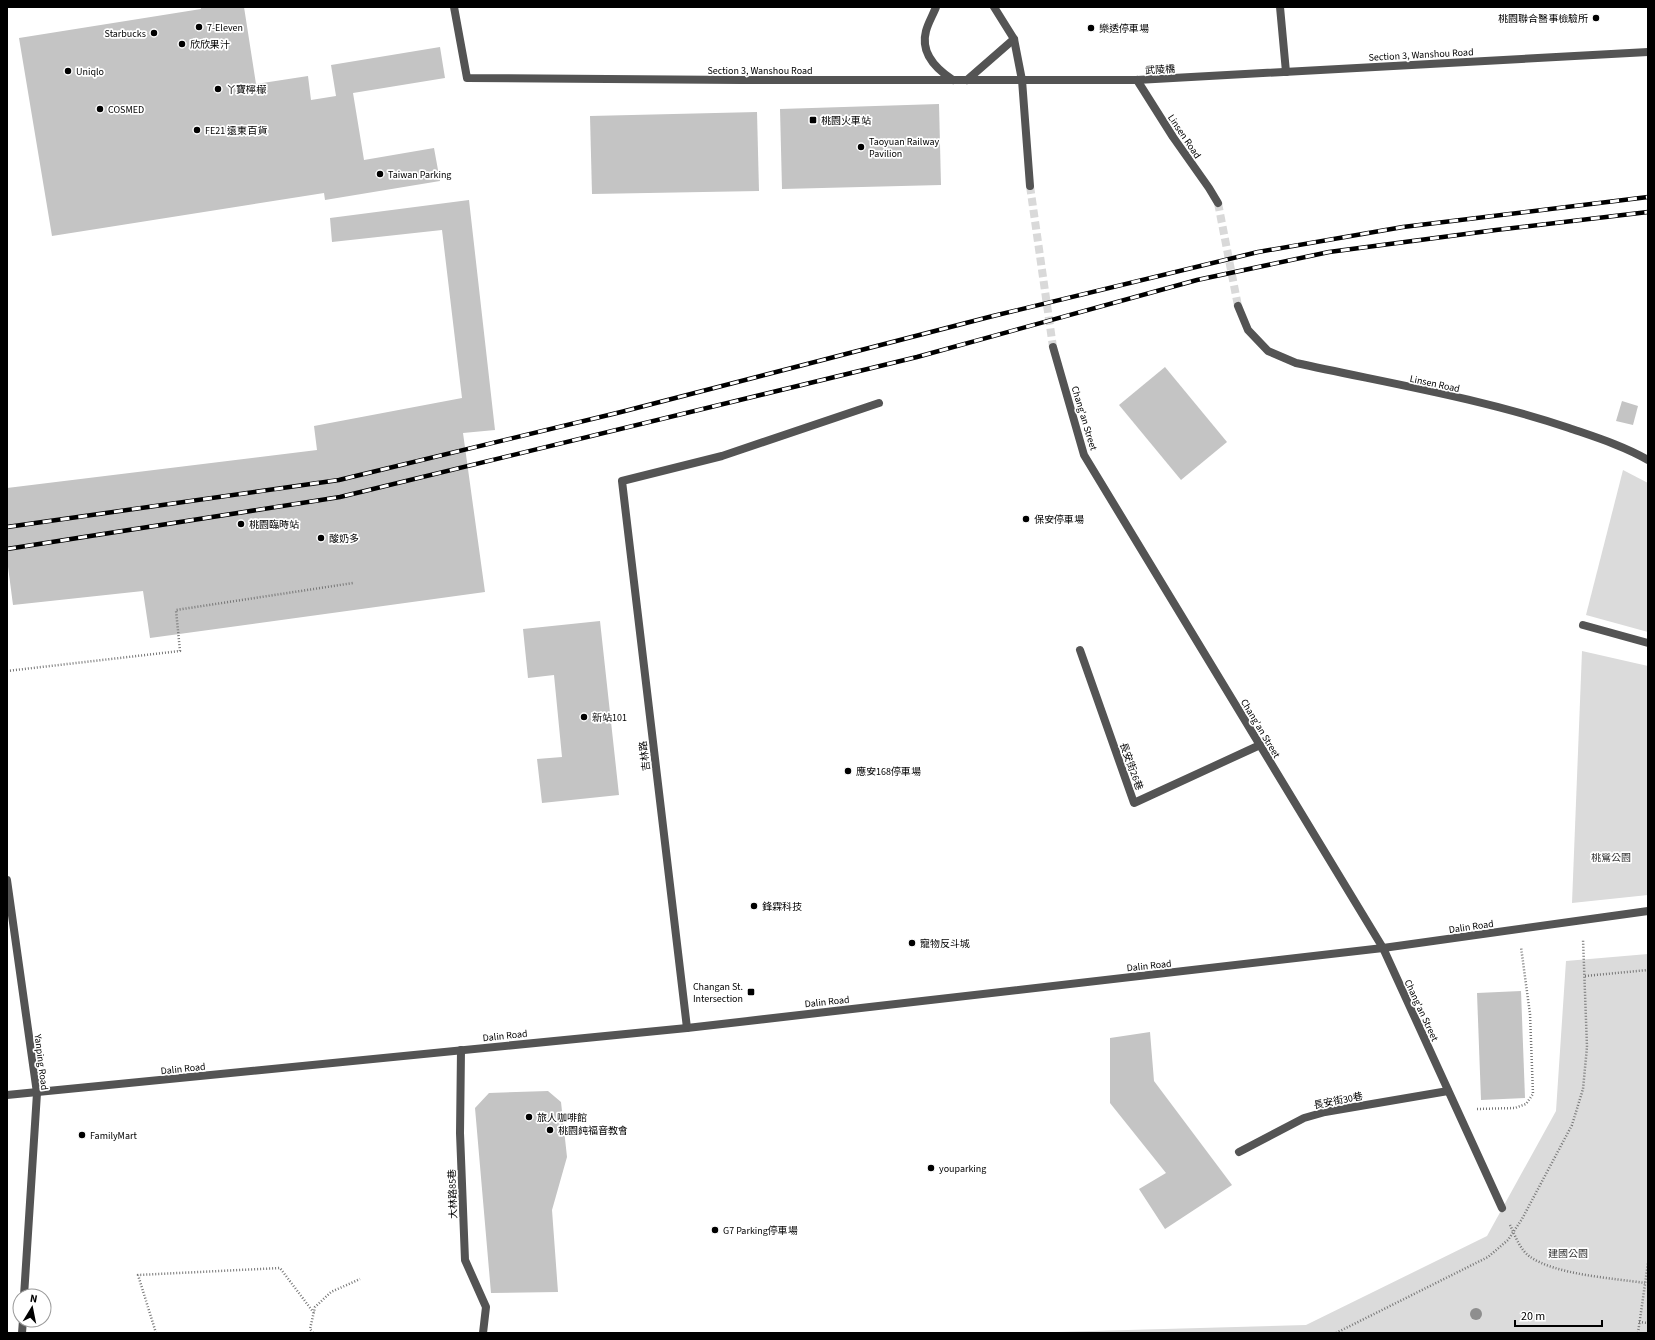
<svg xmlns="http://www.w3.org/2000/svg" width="1655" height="1340" font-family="'Source Sans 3','Noto Sans TC',sans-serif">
	<rect width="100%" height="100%" fill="#fff"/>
	<!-- green -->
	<g fill="#dbdbdb">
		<path d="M1623,470L1648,483V632L1586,615Z"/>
		<path d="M1582,651L1648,666V895L1572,903Z"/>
		<path d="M1648,954V1333H1020L1306,1325L1487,1236L1556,1111L1566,961Z"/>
	</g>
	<!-- building -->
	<g fill="#c4c4c4">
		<path d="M201,7H244L256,84L308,76L311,100L336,96L331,65L440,47L445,78L353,93L364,160L434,148L440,181L325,200L324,193L52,236L19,38L201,9Z"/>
		<path d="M939,104L941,185L782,189L780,109Z"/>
		<path d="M757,112L759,191L592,194L590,116Z"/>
		<path d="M469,200L495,430L463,433L485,592L150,638L143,591L13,605L7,559V488L317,450L314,426L462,398L442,230L332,242L330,218Z"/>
		<path d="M1165,367L1227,442L1181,480L1119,405Z"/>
		<path d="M1622,401L1638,406L1633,425L1616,421Z"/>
		<path d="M600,621L619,795L542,803L537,759L562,757L554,675L528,678L523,629Z"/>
		<path d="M1521,991L1525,1098L1481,1100L1477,993Z"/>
		<path d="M1150,1032L1154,1081L1232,1185L1165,1229L1139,1189L1166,1173L1110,1103V1038Z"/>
		<path d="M548,1091L561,1102L567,1157L552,1210L558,1292L491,1293L475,1108L489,1093Z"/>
	</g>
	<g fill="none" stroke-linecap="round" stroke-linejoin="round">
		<!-- minor-tunnel -->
		<g stroke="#d9d9d9" stroke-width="8" stroke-dasharray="8 4" stroke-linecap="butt">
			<path d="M1030,186L1053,347"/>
			<path d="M1218,203L1238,306"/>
		</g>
		<!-- path -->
		<g stroke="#767676" stroke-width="2.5" stroke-dasharray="1 2" stroke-linecap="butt">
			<path d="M7,671L180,651L176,610L353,583"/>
			<path d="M1585,976L1648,970"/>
			<path d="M1477,1109L1515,1108L1526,1104L1533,1094L1530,1014L1521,947"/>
			<path d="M1510,1225C1515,1235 1519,1248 1529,1256C1555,1275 1613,1278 1645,1283"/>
			<path d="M1639,1322L1648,1323"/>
			<path d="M156,1333L138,1275L280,1268L314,1313"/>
			<path d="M313,1333L310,1329L315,1307L331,1292L360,1279"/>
			<path d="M1336,1333L1488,1257L1508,1240L1522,1219L1572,1125L1583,1089L1587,1047L1583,939"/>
			<path d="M1638,1333L1648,1263"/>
		</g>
		<!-- service -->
		<g stroke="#545454" stroke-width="8">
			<path d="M936,7C933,15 928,23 926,31C920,53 936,69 953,80"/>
			<path d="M967,80L1014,39"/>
			<path d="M1583,625L1648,643"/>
			<path d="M1080,650L1134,803L1260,745"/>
			<path d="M1383,948L1502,1208"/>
			<path d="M687,1028L622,481L722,456L879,403"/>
			<path d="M461,1050L460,1133L465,1260L486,1307L483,1333"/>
			<path d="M1239,1152L1304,1118L1325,1112L1448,1091"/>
		</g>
		<!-- minor -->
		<g stroke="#545454" stroke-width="8">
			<path d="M454,7L467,78L741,80H1137L1648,52"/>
			<path d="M994,7L1014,39L1022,80L1030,186"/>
			<path d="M1280,7L1286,72"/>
			<path d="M1137,80L1173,137L1209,188L1218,203"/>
			<path d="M1238,306L1248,330L1268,351L1296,363C1387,383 1480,398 1569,428C1595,437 1624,446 1648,460"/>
			<path d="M1053,347L1084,455L1383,948"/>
			<path d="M7,880L37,1093L24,1296"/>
			<path d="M7,1095L687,1028L1383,948L1648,911"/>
			<path d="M22,1333L23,1320"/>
		</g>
		<!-- rail casing -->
		<g stroke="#000" stroke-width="4.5">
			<g id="rail">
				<path d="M7,527L339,480L621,412L993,316L1258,252L1403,227L1648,197"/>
				<path d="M7,549L340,497L917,357L1197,280L1329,252L1496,230L1648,212"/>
			</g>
		</g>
		<!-- rail -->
		<use href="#rail" stroke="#fff" stroke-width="3" stroke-dasharray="9" stroke-linecap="butt"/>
	</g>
	<!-- trees -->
	<circle fill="#8e8e8e" cx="1476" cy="1314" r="6"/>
	<!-- markers -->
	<g fill="#000" stroke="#fff" stroke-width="1.5">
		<circle cx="1596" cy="18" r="4"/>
		<circle cx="199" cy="27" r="4"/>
		<circle cx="1091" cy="28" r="4"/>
		<circle cx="154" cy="33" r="4"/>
		<circle cx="182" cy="44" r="4"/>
		<circle cx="68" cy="71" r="4"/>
		<circle cx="218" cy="89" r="4"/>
		<circle cx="100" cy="109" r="4"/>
		<rect x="809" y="116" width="8" height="8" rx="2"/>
		<circle cx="197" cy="130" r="4"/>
		<circle cx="861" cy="147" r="4"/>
		<circle cx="380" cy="174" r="4"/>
		<circle cx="1026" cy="519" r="4"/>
		<circle cx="241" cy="524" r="4"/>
		<circle cx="321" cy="538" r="4"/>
		<circle cx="584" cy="717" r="4"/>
		<circle cx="848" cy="771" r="4"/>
		<circle cx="754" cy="906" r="4"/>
		<circle cx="912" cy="943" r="4"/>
		<rect x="747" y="988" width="8" height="8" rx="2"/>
		<circle cx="529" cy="1117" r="4"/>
		<circle cx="550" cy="1130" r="4"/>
		<circle cx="82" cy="1135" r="4"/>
		<circle cx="931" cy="1168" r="4"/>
		<circle cx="715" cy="1230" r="4"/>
	</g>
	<g text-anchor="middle" stroke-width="3.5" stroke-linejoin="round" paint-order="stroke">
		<!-- poi labels -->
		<g font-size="10" fill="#000" stroke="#fff" text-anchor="start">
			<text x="1588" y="22" text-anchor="end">桃園聯合醫事檢驗所</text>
			<text x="207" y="31">7-Eleven</text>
			<text x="1099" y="32">樂透停車場</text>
			<text x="146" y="37" text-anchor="end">Starbucks</text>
			<text x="190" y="48">欣欣果汁</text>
			<text x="76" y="75">Uniqlo</text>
			<text x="226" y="93">丫寶檸檬</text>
			<text x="108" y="113">COSMED</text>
			<text x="821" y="124">桃園火車站</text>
			<text x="205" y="134">FE21 遠東百貨</text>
			<text x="869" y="145">Taoyuan Railway<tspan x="869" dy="12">Pavilion</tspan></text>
			<text x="388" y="178">Taiwan Parking</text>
			<text x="1034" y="523">保安停車場</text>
			<text x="249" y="528">桃園臨時站</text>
			<text x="329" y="542">酸奶多</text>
			<text x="592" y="721">新站101</text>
			<text x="856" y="775">應安168停車場</text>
			<text x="762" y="910">鋒霖科技</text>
			<text x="920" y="947">寵物反斗城</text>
			<text x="743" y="990" text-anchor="end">Changan St.<tspan x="743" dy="12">Intersection</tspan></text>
			<text x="537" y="1121">旅人咖啡館</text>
			<text x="558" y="1134">桃園純福音教會</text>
			<text x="90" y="1139">FamilyMart</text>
			<text x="939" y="1172">youparking</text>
			<text x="723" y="1234">G7 Parking停車場</text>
		</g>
		<!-- street labels -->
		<g font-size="10" fill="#000" stroke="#fff">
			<text transform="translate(1421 54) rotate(-3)" y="4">Section 3, Wanshou Road</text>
			<text transform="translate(1160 69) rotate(-3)" y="4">武陵橋</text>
			<text x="760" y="74">Section 3, Wanshou Road</text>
			<text transform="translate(1185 136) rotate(56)" y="4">Linsen Road</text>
			<text transform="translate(1435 383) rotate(12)" y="4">Linsen Road</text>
			<text transform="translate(1085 418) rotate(73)" y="4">Chang'an Street</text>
			<text transform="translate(1261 728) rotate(59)" y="4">Chang'an Street</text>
			<text transform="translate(644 756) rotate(-97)" y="4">吉林路</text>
			<text transform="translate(1132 766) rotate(70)" y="4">長安街26巷</text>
			<text transform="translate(1471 926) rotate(-8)" y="4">Dalin Road</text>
			<text transform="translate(1149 965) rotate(-6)" y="4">Dalin Road</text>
			<text transform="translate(827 1001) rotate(-6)" y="4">Dalin Road</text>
			<text transform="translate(1422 1010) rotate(65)" y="4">Chang'an Street</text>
			<text transform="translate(505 1035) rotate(-6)" y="4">Dalin Road</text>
			<text transform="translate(42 1062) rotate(83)" y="4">Yanping Road</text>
			<text transform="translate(183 1068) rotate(-6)" y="4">Dalin Road</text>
			<text transform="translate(1338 1100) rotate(-11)" y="4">長安街30巷</text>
			<text transform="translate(452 1194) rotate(-92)" y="4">大林路85巷</text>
		</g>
		<!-- park labels -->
		<g font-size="10" fill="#323232" stroke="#fff">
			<text x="1611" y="861">桃鶯公園</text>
			<text x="1568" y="1257">建國公園</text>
		</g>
	</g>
	<!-- border -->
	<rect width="1655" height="1340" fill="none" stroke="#000000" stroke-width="16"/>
	<!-- north arrow -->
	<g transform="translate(32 1308) rotate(10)"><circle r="19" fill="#ffffff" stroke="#999999"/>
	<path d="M0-3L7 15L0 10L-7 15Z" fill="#000000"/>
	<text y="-6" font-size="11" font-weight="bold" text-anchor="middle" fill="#000000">N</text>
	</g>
	<!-- scale -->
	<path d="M1515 1320v6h87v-6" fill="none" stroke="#000000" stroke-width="2"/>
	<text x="1521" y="1320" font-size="12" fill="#000000" stroke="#ffffff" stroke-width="3" paint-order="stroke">20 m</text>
</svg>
